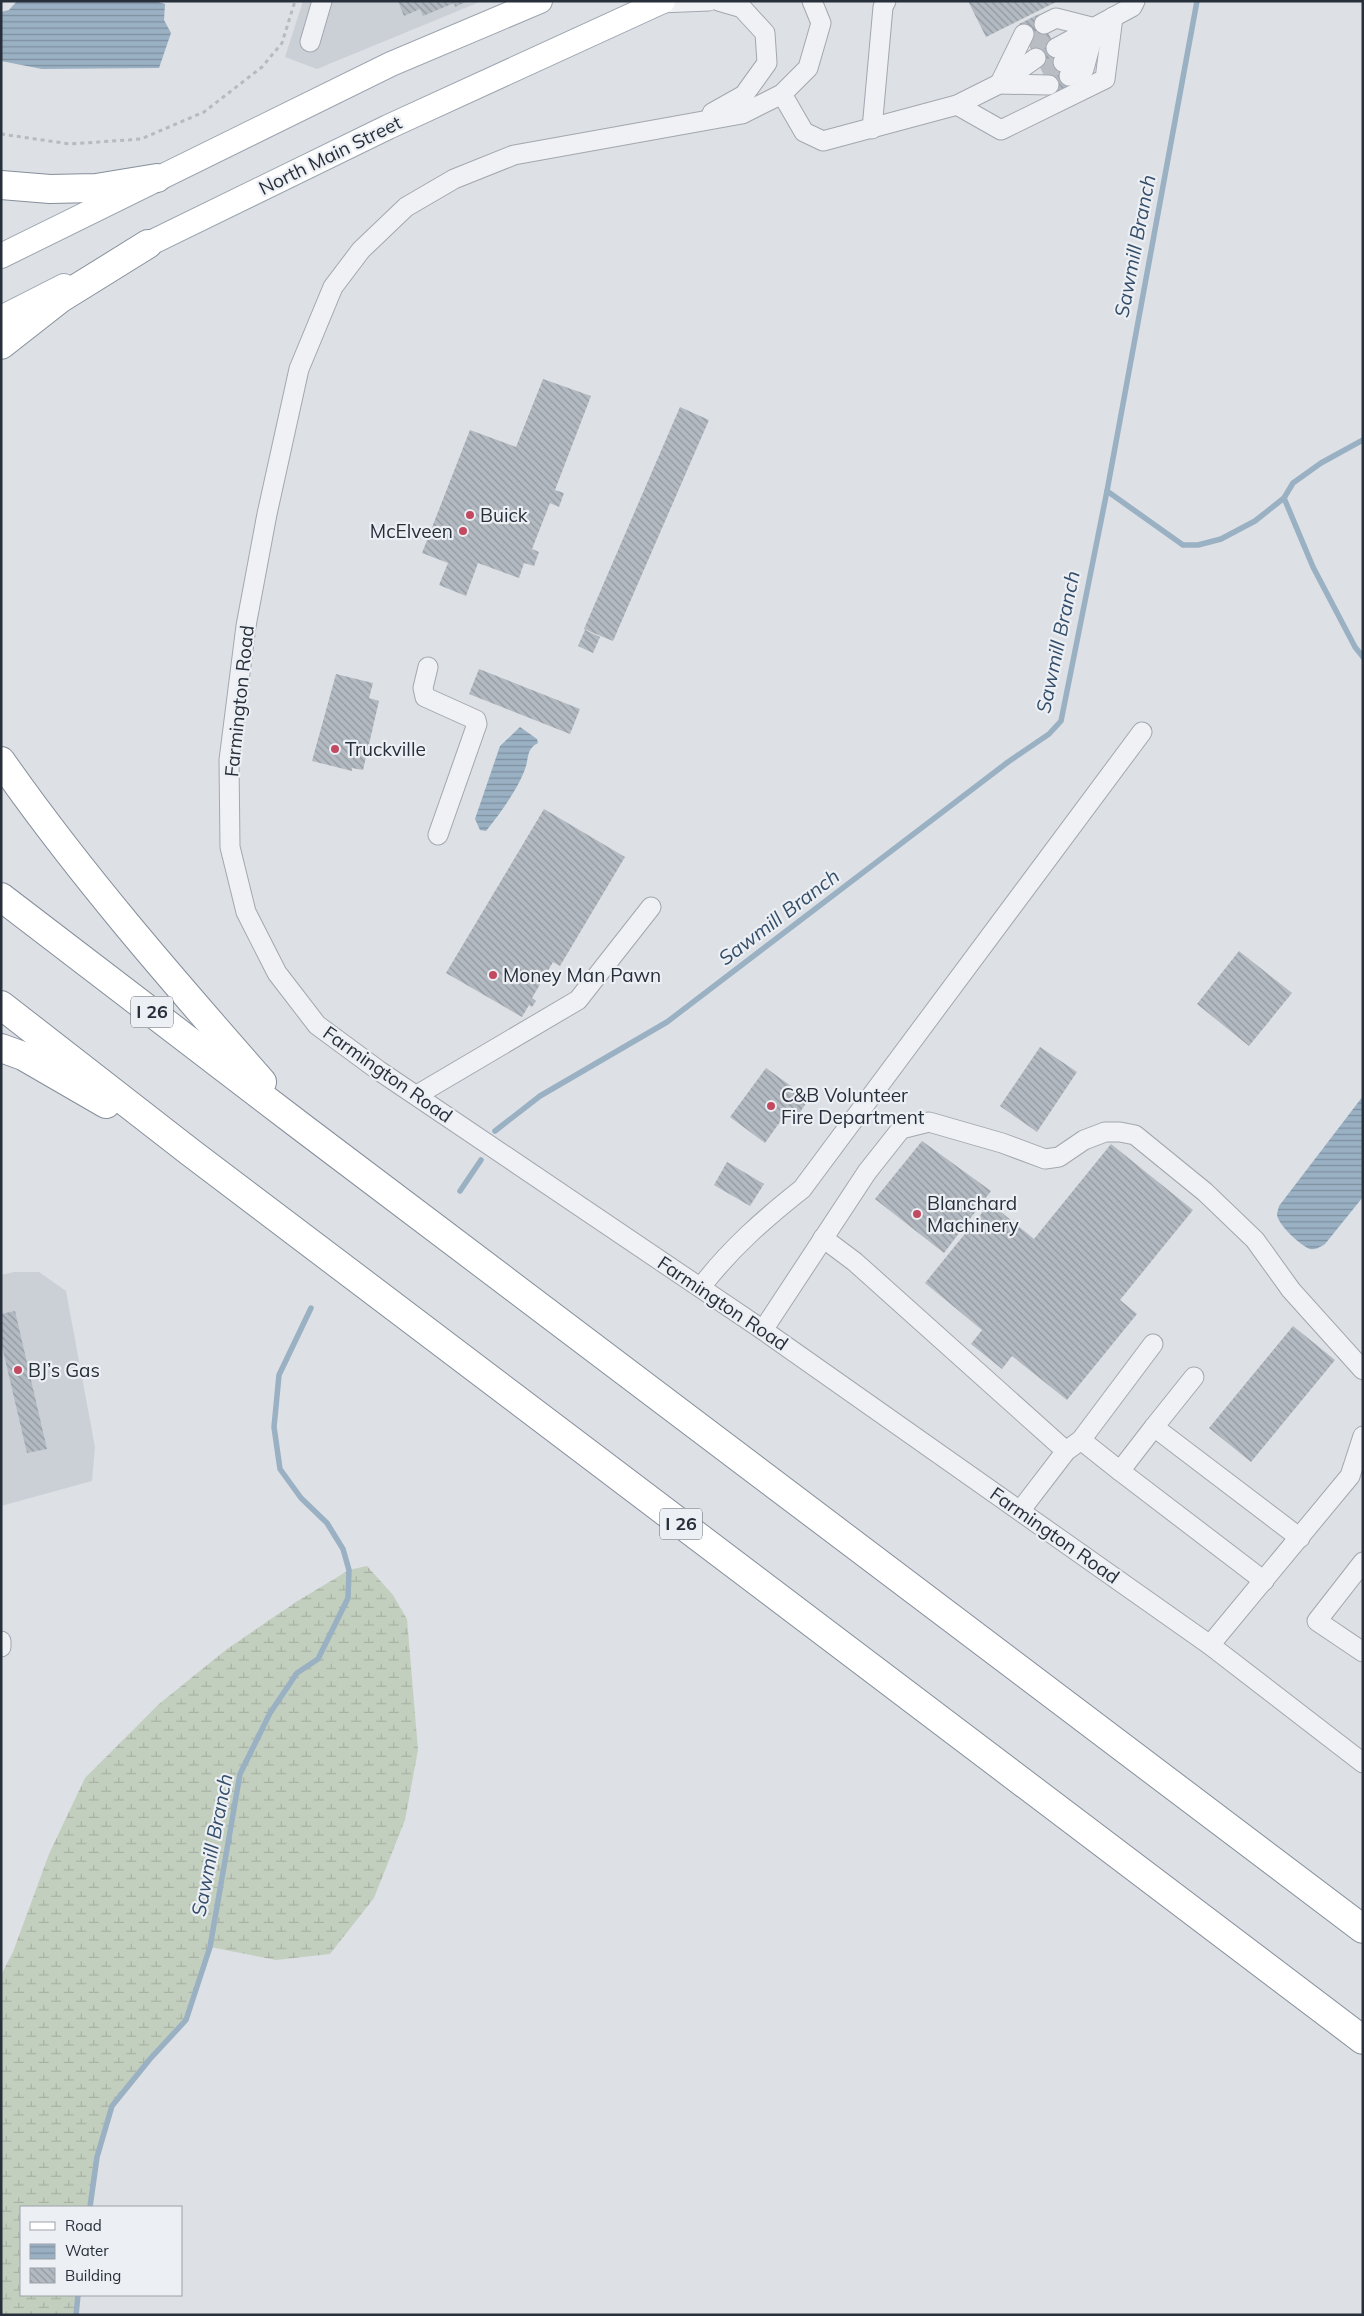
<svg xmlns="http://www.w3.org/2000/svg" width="1364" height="2316" font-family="Mulish,sans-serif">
	<defs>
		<pattern id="wetland-marsh" width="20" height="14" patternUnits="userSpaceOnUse" patternTransform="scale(1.25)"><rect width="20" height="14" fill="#c3cfbe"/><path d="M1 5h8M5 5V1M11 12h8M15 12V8" fill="none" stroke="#a8b2a4"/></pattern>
		<pattern id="water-rules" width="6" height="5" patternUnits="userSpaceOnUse" patternTransform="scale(1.25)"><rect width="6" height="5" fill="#9ab0c3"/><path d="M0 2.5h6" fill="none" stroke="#7e90a0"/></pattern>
		<pattern id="building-back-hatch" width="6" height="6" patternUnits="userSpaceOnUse" patternTransform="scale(1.25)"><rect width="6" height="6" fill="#b4bac2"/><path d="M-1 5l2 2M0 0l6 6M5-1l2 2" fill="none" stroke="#92989f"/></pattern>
	</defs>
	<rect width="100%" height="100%" fill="#dde0e5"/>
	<!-- built -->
	<g fill="#cbd0d7">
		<path d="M303,1H482L317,69L285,57Z"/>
		<path d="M14,1272H39L66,1291L95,1447L92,1481L1,1506V1275Z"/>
	</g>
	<!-- wetland -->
	<path fill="url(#wetland-marsh)" d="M367,1566L393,1595L407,1619L418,1750L405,1820L374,1898L330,1954L276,1960L210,1947L186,2020L150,2059L112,2106L97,2157L90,2207H21V2295H78L76,2315H1V1975L13,1952L49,1854L85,1778L159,1704L227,1649L296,1602L349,1570Z"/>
	<!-- water -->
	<g fill="url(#water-rules)">
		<path d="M17,1H155L165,4L164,20L171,33L159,68L42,69L1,61V12L9,10Z"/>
		<path d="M520,727L537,739L538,743C527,749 529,755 526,766C520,786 500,814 486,831L480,830L475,819L500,746Z"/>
		<path d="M1363,1096V1197L1325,1244C1320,1247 1316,1250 1310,1249C1301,1246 1277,1224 1277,1214C1277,1213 1279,1207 1279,1206Z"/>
	</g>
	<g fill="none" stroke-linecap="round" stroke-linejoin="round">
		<!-- stream -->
		<g stroke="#9ab0c3" stroke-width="5.5">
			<path d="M1107,491L1183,545H1198L1221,539L1255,521L1284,498L1293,483L1321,463L1363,440"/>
			<path d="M1284,498L1313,567L1355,647L1363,657"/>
			<path d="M495,1131L540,1096L667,1022L1008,762L1049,734L1061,721L1107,491L1197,1"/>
			<path d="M460,1191L481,1160"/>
			<path d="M90,2207L97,2157L112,2106L150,2059L186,2020L210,1947L240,1774L270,1713L297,1673L318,1659L348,1598L349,1570L343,1549L327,1523L301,1498L280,1469L274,1427L279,1375L311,1308"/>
			<path d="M76,2315L78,2295"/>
		</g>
	</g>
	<!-- building -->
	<g fill="url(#building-back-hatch)">
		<path d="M398,1H468L455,7L454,3L423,16L420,9L404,16Z"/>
		<path d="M968,1H1058L986,37Z"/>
		<path d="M1039,14L1073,84L1053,94L1019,24Z"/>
		<path d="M543,379L591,396L555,490L564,493L559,507L550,503L532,549L539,552L534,566L524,563L519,578L478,563L466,596L439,585L448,563L422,553L470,430L516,447Z"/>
		<path d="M680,407L709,420L613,641L584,629Z"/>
		<path d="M585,630L600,637L593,653L578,646Z"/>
		<path d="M479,669L580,709L570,734L469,694Z"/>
		<path d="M336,674L373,683L369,698L379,701L363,770L352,768V771L312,761Z"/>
		<path d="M544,809L625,857L560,966L553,962L532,998L536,1001L532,1007L529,1005L522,1017L446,973Z"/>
		<path d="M1239,951L1292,993L1249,1046L1197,1004Z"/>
		<path d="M1040,1047L1077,1072L1037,1132L1000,1106Z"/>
		<path d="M766,1068L809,1099L796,1118L787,1112L765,1143L730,1117Z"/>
		<path d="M922,1141L991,1191L944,1253L875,1199Z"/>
		<path d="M1111,1144L1193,1210L1120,1300L1137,1314L1067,1400L1012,1356L1002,1369L971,1344L982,1330L925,1283L990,1203L1034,1239Z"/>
		<path d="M727,1162L764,1184L750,1206L714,1185Z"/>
		<path d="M15,1311L47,1449L27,1453L1,1342V1314Z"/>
		<path d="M1293,1326L1335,1360L1251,1462L1209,1428Z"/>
	</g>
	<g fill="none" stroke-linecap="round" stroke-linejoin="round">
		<!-- minor-tunnel -->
		<g stroke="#b9bdc3" stroke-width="19" stroke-dasharray="19 9" stroke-linecap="butt">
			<path d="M1030,45L1049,35"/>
			<path d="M1043,72L1063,62"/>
		</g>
		<!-- minor casing -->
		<g stroke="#a3a7af" stroke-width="21">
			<g id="minor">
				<path d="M812,1L821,23L808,68L782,94L742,114L514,155L454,179L406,207L361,250L333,287L299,369L267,514L246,626L229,760L230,847L246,912L277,973L317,1025L378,1070L763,1330L1210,1645L1363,1763"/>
				<path d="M660,3L709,1"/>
				<path d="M1044,24L1056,18L1095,28"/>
				<path d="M310,42L322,1"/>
				<path d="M1056,48L1132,7L1135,1"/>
				<path d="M1063,62L1077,54L1089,37"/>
				<path d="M1069,76L1084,69L1095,28"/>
				<path d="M1001,81L1024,34"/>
				<path d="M999,84L1049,85"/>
				<path d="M782,94L804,132L823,141L957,105L999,84L1036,58"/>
				<path d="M957,105L1001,130L1105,79L1113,17"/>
				<path d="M712,113L744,95L767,63L765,33L742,8L718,1"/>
				<path d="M872,129L883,7L886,1"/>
				<path d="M428,667L423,688L425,697L476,720L477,724L438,835"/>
				<path d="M417,1095L578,1000L651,907"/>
				<path d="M823,1238L855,1262L1066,1451"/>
				<path d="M701,1287C730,1249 764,1219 802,1189L1142,732"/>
				<path d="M763,1330L867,1172L901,1129L929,1122L1002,1143L1045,1159L1059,1157L1084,1140L1105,1132H1120L1135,1135L1205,1192L1255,1240L1291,1290L1363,1370"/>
				<path d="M1154,1427L1194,1377"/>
				<path d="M1081,1440L1120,1471L1154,1427L1300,1538"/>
				<path d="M1120,1471L1264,1581"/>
				<path d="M1020,1511L1066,1451L1081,1440L1153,1344"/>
				<path d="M1363,1562L1317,1621L1363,1652"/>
				<path d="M1,1641V1647"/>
				<path d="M1210,1645L1350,1476L1363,1436"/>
			</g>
		</g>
		<!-- major casing -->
		<g stroke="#9da5b0" stroke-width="26">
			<g id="major">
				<path d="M132,252L388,127L663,1"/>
				<path d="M1,256L391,64L540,1"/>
				<path d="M1,318L64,286"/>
			</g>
		</g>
		<!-- highway casing -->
		<g stroke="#858f9b" stroke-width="30">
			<g id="highway">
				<path d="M1,185L50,189L96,188L157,178"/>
				<path d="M1,345L61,298L148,244"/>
				<path d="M1,761C80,874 171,978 262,1082"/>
				<path d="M1,897L303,1128L1363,1929"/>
				<path d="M1,1005L190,1152L1363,2040"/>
				<path d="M1,1048L23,1056L106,1104"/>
			</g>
		</g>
		<!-- path -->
		<path stroke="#b7bbc0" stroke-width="3" stroke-dasharray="4 4" stroke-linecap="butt" d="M1,134L70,144L141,139L204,112L262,67L282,43L295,1"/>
		<!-- minor -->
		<use href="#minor" stroke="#eff1f4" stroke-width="19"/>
		<!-- major -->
		<use href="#major" stroke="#fff" stroke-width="24"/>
		<!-- highway -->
		<use href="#highway" stroke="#fff" stroke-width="28"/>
	</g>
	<!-- markers -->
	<g fill="#c34960" stroke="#eceff3" stroke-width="2">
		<circle cx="470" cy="515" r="5"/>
		<circle cx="463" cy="531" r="5"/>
		<circle cx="335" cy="749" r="5"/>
		<circle cx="493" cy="975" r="5"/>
		<circle cx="771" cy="1106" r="5"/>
		<circle cx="917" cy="1214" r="5"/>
		<circle cx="18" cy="1370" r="5"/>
	</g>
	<g text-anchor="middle" stroke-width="4.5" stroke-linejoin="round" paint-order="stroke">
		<!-- shield labels -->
		<g fill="#eceff3" stroke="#626972" stroke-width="1">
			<rect x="131" y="996.5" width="42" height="31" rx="4"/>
			<rect x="660" y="1508.5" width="42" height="31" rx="4"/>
		</g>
		<g font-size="18" font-weight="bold" fill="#272f3b">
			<text x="152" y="1018">I 26</text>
			<text x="681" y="1530">I 26</text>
		</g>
		<!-- street labels -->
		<g font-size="19" fill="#272f3b" stroke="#eceff3">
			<text transform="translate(330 155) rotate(-26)" y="7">North Main Street</text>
			<text transform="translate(239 701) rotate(-84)" y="7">Farmington Road</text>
			<text transform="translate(388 1074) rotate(35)" y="7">Farmington Road</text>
			<text transform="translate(723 1303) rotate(34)" y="7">Farmington Road</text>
			<text transform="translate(1055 1535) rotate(35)" y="7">Farmington Road</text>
		</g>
		<!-- poi labels -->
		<g font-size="19" fill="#272f3b" stroke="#eceff3" text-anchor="start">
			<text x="480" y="522">Buick</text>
			<text x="453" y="538" text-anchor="end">McElveen</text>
			<text x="345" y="756">Truckville</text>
			<text x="503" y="982">Money Man Pawn</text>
			<text x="781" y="1102">C&amp;B Volunteer<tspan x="781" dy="22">Fire Department</tspan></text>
			<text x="927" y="1210">Blanchard<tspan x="927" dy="22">Machinery</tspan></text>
			<text x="28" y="1377">BJ’s Gas</text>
		</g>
		<!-- water labels -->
		<g font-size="20" font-style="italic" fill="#354f6b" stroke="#eceff3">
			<text transform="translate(1135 246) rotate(-79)" y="7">Sawmill Branch</text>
			<text transform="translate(1058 642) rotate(-78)" y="7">Sawmill Branch</text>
			<text transform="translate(779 917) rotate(-37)" y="7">Sawmill Branch</text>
			<text transform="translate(212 1845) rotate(-79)" y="7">Sawmill Branch</text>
		</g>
	</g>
	<!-- border -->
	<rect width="1364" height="2316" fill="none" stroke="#272f3b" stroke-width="5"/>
	<!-- legend -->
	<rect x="20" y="2206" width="162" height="90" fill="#eceff3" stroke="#9da2a9"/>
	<rect x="30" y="2222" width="25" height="8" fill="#ffffff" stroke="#9da2a9"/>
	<text x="65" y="2231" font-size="15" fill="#272f3b">Road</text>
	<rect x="30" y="2244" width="25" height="15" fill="url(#water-rules)" stroke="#9da2a9"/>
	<text x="65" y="2256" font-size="15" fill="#272f3b">Water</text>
	<rect x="30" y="2268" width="25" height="15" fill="url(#building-back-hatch)" stroke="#9da2a9"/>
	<text x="65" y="2281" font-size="15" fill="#272f3b">Building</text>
</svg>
